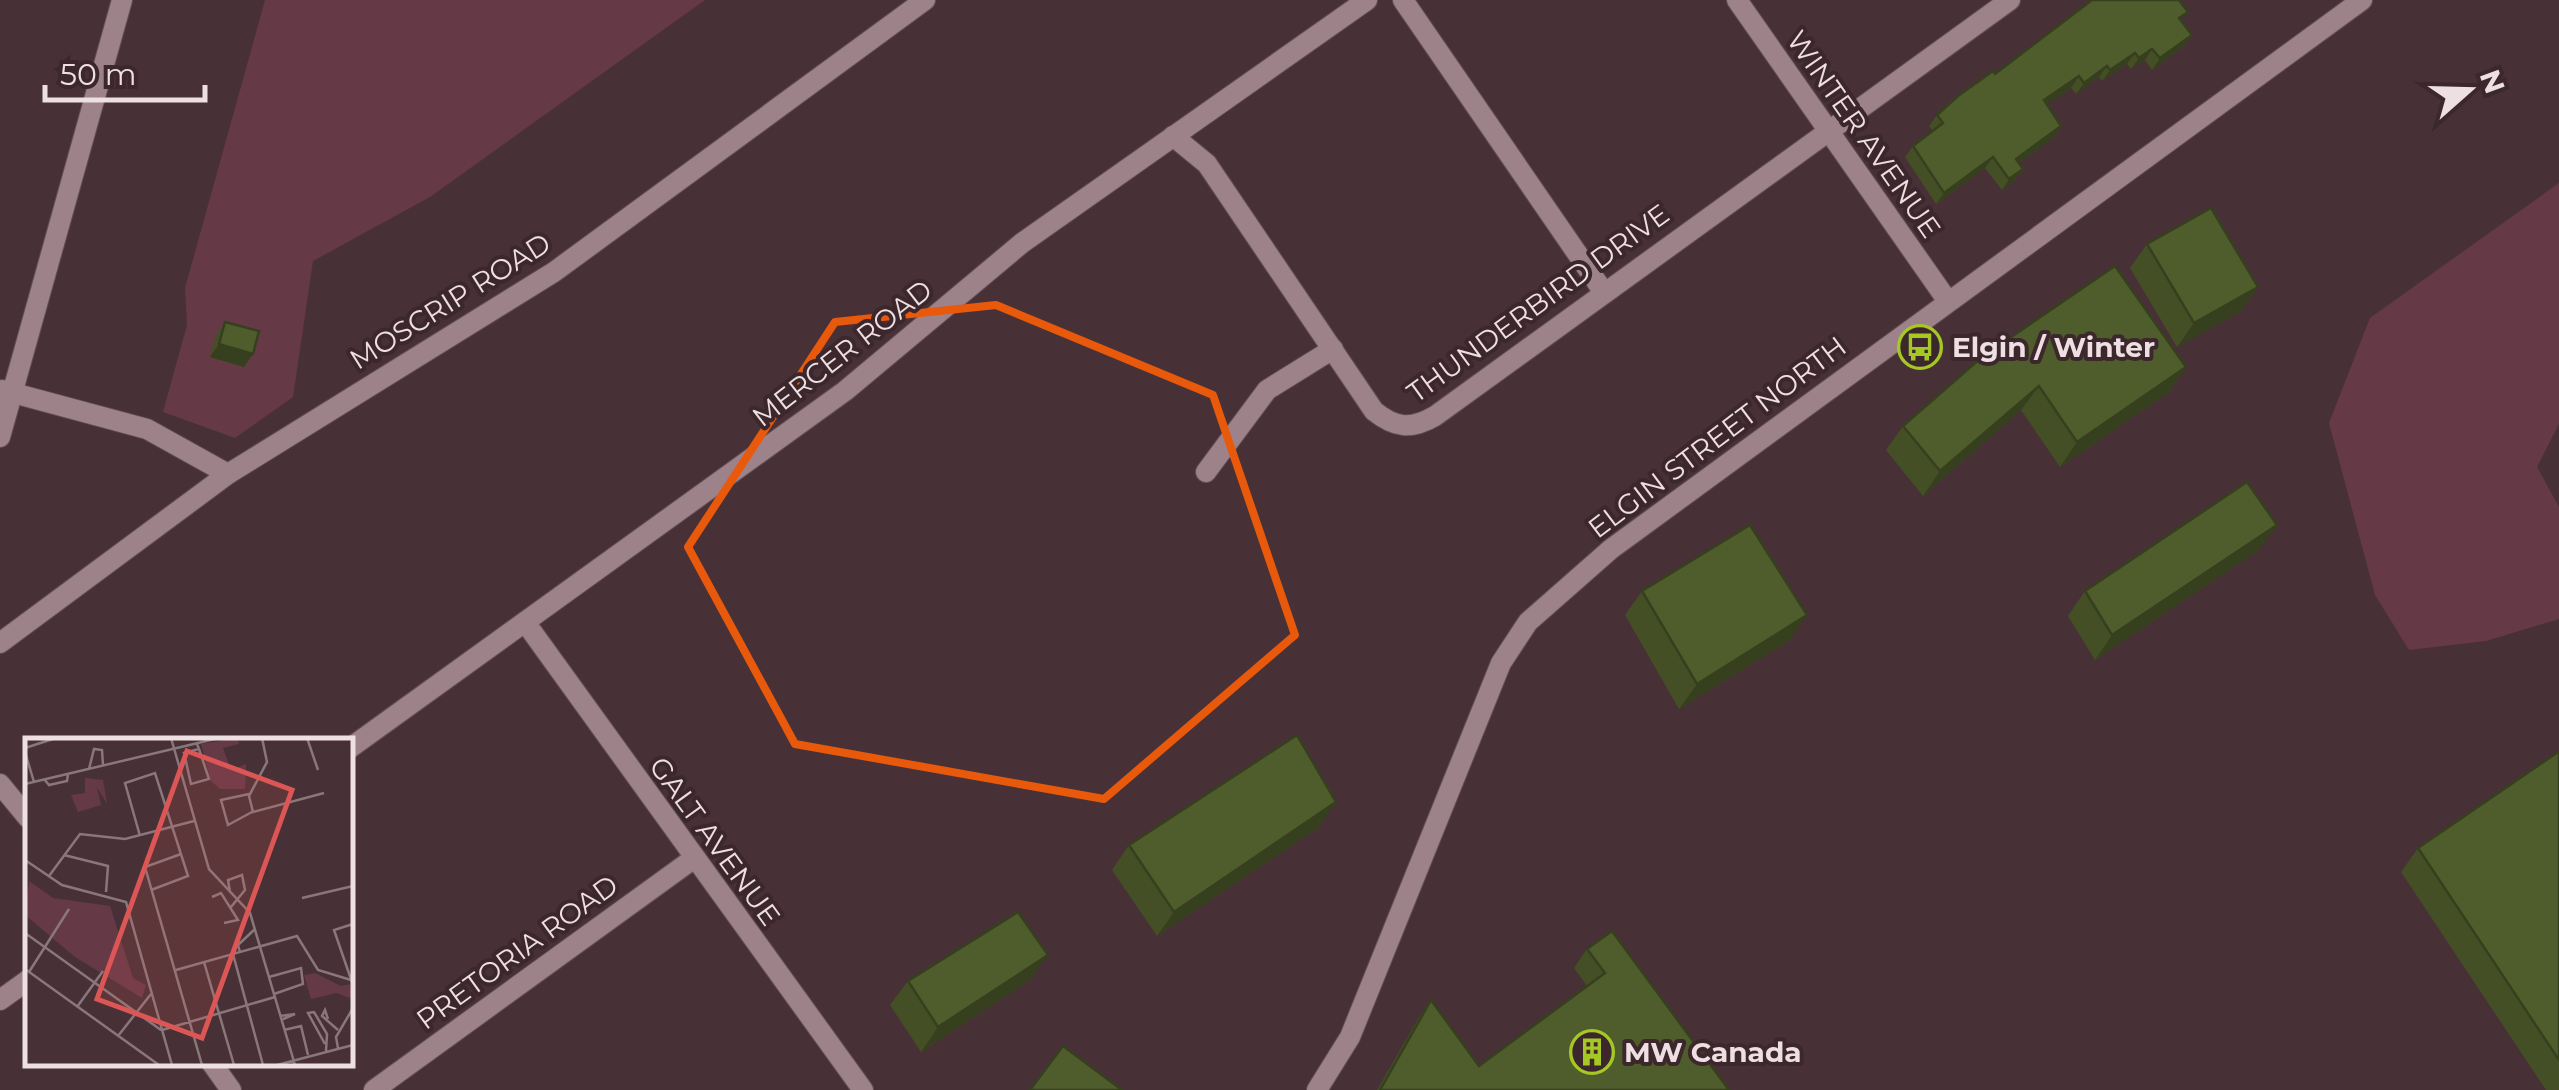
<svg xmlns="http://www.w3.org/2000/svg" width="2559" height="1090" font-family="Montserrat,sans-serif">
	<rect width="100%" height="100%" fill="#473136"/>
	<!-- green -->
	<g fill="#663946">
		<path d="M265,0H705L430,197L313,261L293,397L235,438L163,412L187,325L185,288Z"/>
		<path d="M2559,183V424L2537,467L2559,507V619L2486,641L2409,650L2375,595L2329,423L2370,318Z"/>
	</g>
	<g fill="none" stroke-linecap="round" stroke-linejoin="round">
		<!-- minor casing -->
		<g stroke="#625055" stroke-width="22">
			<g id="minor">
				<path d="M1403,0L1603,291"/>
				<path d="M1737,0L1947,300"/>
				<path d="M1173,136L1207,164L1374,411C1395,428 1411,430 1435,416L2010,0"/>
				<path d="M2,390L147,429L228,474"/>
				<path d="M0,437L122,0"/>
				<path d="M1206,472L1267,390L1333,349"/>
				<path d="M525,622L863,1090"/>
				<path d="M0,643L228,474L554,272L925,0"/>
				<path d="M350,748L845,391L1022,243L1367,0"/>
				<path d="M0,784L28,818"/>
				<path d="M0,1000L28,980"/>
				<path d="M211,1062L231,1090"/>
				<path d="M374,1090L693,859"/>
			</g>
		</g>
		<!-- tertiary casing -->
		<g stroke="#625055" stroke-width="22">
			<path id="tertiary" d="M1317,1090L1350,1037L1501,663L1528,622L1611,549L2362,0"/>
		</g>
		<!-- minor -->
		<use href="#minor" stroke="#9d8389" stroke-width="20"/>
		<!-- tertiary -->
		<use href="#tertiary" stroke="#9d8389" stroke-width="20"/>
	</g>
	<!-- wall -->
	<g fill="#444f25">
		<path d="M2181,21L2192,35L2184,46L2152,70L2145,60L2131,69L2127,64L2102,81L2099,77L2076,94L2071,88L2047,104L2061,126L2053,138L2019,163L2023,169L2015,180L2002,190L1985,168L1936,204L1905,157L1913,146L1933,131L1929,126L1937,115L1995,74Z"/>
		<path d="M2147,244L2258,287L2241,311L2177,347L2130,268Z"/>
		<path d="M225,322L253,354L244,367L210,357L216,335Z"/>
		<path d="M1982,357L2186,367L2169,392L2060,467L2021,410L1923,496L1886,450L1903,426Z"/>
		<path d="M2260,549L2095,660L2068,616L2085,591Z"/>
		<path d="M1642,591L1790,640L1679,709L1625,615Z"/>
		<path d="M2559,754V1090H2546L2401,872L2418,848Z"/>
		<path d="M1319,827L1157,936L1112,870L1129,845Z"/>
		<path d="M1587,949L1729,1090H1377L1418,1019L1431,1000L1479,1066L1587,986L1574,968Z"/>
		<path d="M1031,979L921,1052L890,1005L908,981Z"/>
	</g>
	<!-- shaded-wall -->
	<g fill="#37401e">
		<path d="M2192,35L2184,46L2152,70L2160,58Z"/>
		<path d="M2152,49L2145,60L2131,69L2139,58Z"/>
		<path d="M2135,53L2127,64L2102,81L2110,70Z"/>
		<path d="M2107,66L2099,77L2076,94L2084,83Z"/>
		<path d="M2079,76L2071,88L2036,112L2044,100Z"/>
		<path d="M2061,126L2053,138L2008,171L2016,159Z"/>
		<path d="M1993,157L1985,168L1936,204L1944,193Z"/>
		<path d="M2023,169L2015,180L2002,190L2009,179Z"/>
		<path d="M2258,287L2241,311L2177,347L2194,323Z"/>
		<path d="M219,344L253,354L244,367L210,357Z"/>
		<path d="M2186,367L2169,392L2060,467L2077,442Z"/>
		<path d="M2039,386L2021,410L1923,496L1940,471Z"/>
		<path d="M2277,525L2260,549L2095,660L2112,635Z"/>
		<path d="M1807,615L1790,640L1679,709L1697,684Z"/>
		<path d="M1336,802L1319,827L1157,936L1174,912Z"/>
		<path d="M1048,955L1031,979L921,1052L938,1027Z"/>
	</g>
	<!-- building -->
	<g fill="#4f5c2b" stroke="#37401e" stroke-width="2.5">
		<path d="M2092,0H2179L2188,12L2179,18L2192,35L2160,58L2152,49L2139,58L2135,53L2110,70L2107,66L2084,83L2079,76L2044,100L2061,126L2016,159L2023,169L2009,179L1993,157L1944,193L1913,146L1943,123L1937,115L1958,96L1993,71L1995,74Z"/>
		<path d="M2211,208L2258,287L2194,323L2147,244Z"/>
		<path d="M2115,266L2186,367L2077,442L2039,386L1940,471L1903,426L1982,357Z"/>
		<path d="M225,322L259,331L253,354L219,344Z"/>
		<path d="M2247,482L2277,525L2112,635L2085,591Z"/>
		<path d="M1750,525L1807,615L1697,684L1642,591Z"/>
		<path d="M1297,735L1336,802L1174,912L1129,845Z"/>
		<path d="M2558,752L2559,754V1060L2418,848Z"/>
		<path d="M1018,912L1048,955L938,1027L908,981Z"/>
		<path d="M1612,931L1729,1090H1380L1431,1000L1479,1066L1605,973L1587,949Z"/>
		<path d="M1063,1046L1122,1090H1030Z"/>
	</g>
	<!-- marked area -->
	<path fill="none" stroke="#e8590c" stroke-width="8" stroke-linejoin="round" d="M996,305L1213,395L1295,635L1104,799L795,744L688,547L835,322Z"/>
	<!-- icons -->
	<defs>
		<g id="bus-ring" transform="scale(2.25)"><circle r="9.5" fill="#3c272c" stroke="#a5c824" stroke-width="1.5"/><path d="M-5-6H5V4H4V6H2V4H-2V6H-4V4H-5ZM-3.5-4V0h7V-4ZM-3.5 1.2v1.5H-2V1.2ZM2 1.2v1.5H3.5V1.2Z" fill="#a5c824"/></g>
		<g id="building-ring" transform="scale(2.25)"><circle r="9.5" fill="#3c272c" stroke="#a5c824" stroke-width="1.5"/><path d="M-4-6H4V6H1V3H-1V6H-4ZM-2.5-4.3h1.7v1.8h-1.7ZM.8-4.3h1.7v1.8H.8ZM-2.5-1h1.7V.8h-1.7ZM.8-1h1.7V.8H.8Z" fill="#a5c824"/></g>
	</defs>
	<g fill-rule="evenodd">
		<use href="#bus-ring" x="1920" y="347"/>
		<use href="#building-ring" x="1592" y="1052"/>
	</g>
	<g text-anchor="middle" stroke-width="8" stroke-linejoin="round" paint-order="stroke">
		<!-- street labels -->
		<g font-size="28" fill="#eddfe2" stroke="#3c272c">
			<text transform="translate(1864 134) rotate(55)" y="10">WINTER AVENUE</text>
			<text transform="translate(450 301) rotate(-32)" y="10">MOSCRIP ROAD</text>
			<text transform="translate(1538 303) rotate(-36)" y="10">THUNDERBIRD DRIVE</text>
			<text transform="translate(842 353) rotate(-38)" y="10">MERCER ROAD</text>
			<text transform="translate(1717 437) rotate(-37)" y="10">ELGIN STREET NORTH</text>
			<text transform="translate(715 841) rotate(54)" y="10">GALT AVENUE</text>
			<text transform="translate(517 952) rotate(-36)" y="10">PRETORIA ROAD</text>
		</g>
		<!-- poi labels -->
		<g font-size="28" font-weight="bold" fill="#eddfe2" stroke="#3c272c" text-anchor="start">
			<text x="1952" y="357">Elgin / Winter</text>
			<text x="1624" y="1062">MW Canada</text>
		</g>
	</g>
	<!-- overview -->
	<g transform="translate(25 738)">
		<rect width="328" height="328" fill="#473136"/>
		<path d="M213,0L214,6L198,10L206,32L221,26L220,51H195L186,43L176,6ZM60,40L78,42L82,66L72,49L76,67L53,74L46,57L60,55ZM4,143L28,160L85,168L108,240L121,247L117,260L50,219L0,177ZM290,235L316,248L325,246L327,261L312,255L286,261L279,237Z" fill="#663946"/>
		<path fill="none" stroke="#89777b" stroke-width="2.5" d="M146,0L184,131L225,175L270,327M237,0L242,24L224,58L228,74L299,55M282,0L293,32M172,6L174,11L159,15L166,46L184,41L174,11M0,10L31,0M0,14L9,44M64,31L69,11L77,12L78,27M19,41L24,47L42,43L43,36M0,46L194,0M224,56L196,62L203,87L227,74M115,98L100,45L130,35L163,138L126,152M156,116L120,129L177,327M39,117L83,128L81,154M0,122L37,147L101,164L147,327M24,138L55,96L100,101L169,83M205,154L203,142L217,137L220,152L206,169M187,159L196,155L213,182L199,185M277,160L328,148M328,186L309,192L328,247M0,195L136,292M215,214L213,207L230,191M208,216L238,327M179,224L209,327M0,231L134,327M151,232L272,198L293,232L326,242M4,234L44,171M244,239L276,230L278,246L249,256M52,269L78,233M255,278L270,276L256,282M303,281L300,272L297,278L313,292M137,292L250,259M259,292L276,288L283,317M93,298L126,256M300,306L283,275L289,274L302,296L301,313M313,310L311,299L328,270M252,327L328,307"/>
		<path fill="#dc5656" fill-opacity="0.15" stroke="#dc5656" stroke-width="5" d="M162,13L267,52L177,300L72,261Z"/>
		<rect width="328" height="328" fill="none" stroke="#eddfe2" stroke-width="5"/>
	</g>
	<!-- north arrow -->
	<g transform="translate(2469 90) rotate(70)" stroke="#3c272c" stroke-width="8" paint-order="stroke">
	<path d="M0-8L18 38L0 25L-18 38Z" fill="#eddfe2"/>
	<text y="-15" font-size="28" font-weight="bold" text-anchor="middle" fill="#eddfe2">N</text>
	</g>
	<!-- scale -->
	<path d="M45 85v15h160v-15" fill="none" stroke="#eddfe2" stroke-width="5"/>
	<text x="60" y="85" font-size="30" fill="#eddfe2" stroke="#3c272c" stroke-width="8" paint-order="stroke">50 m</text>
</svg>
